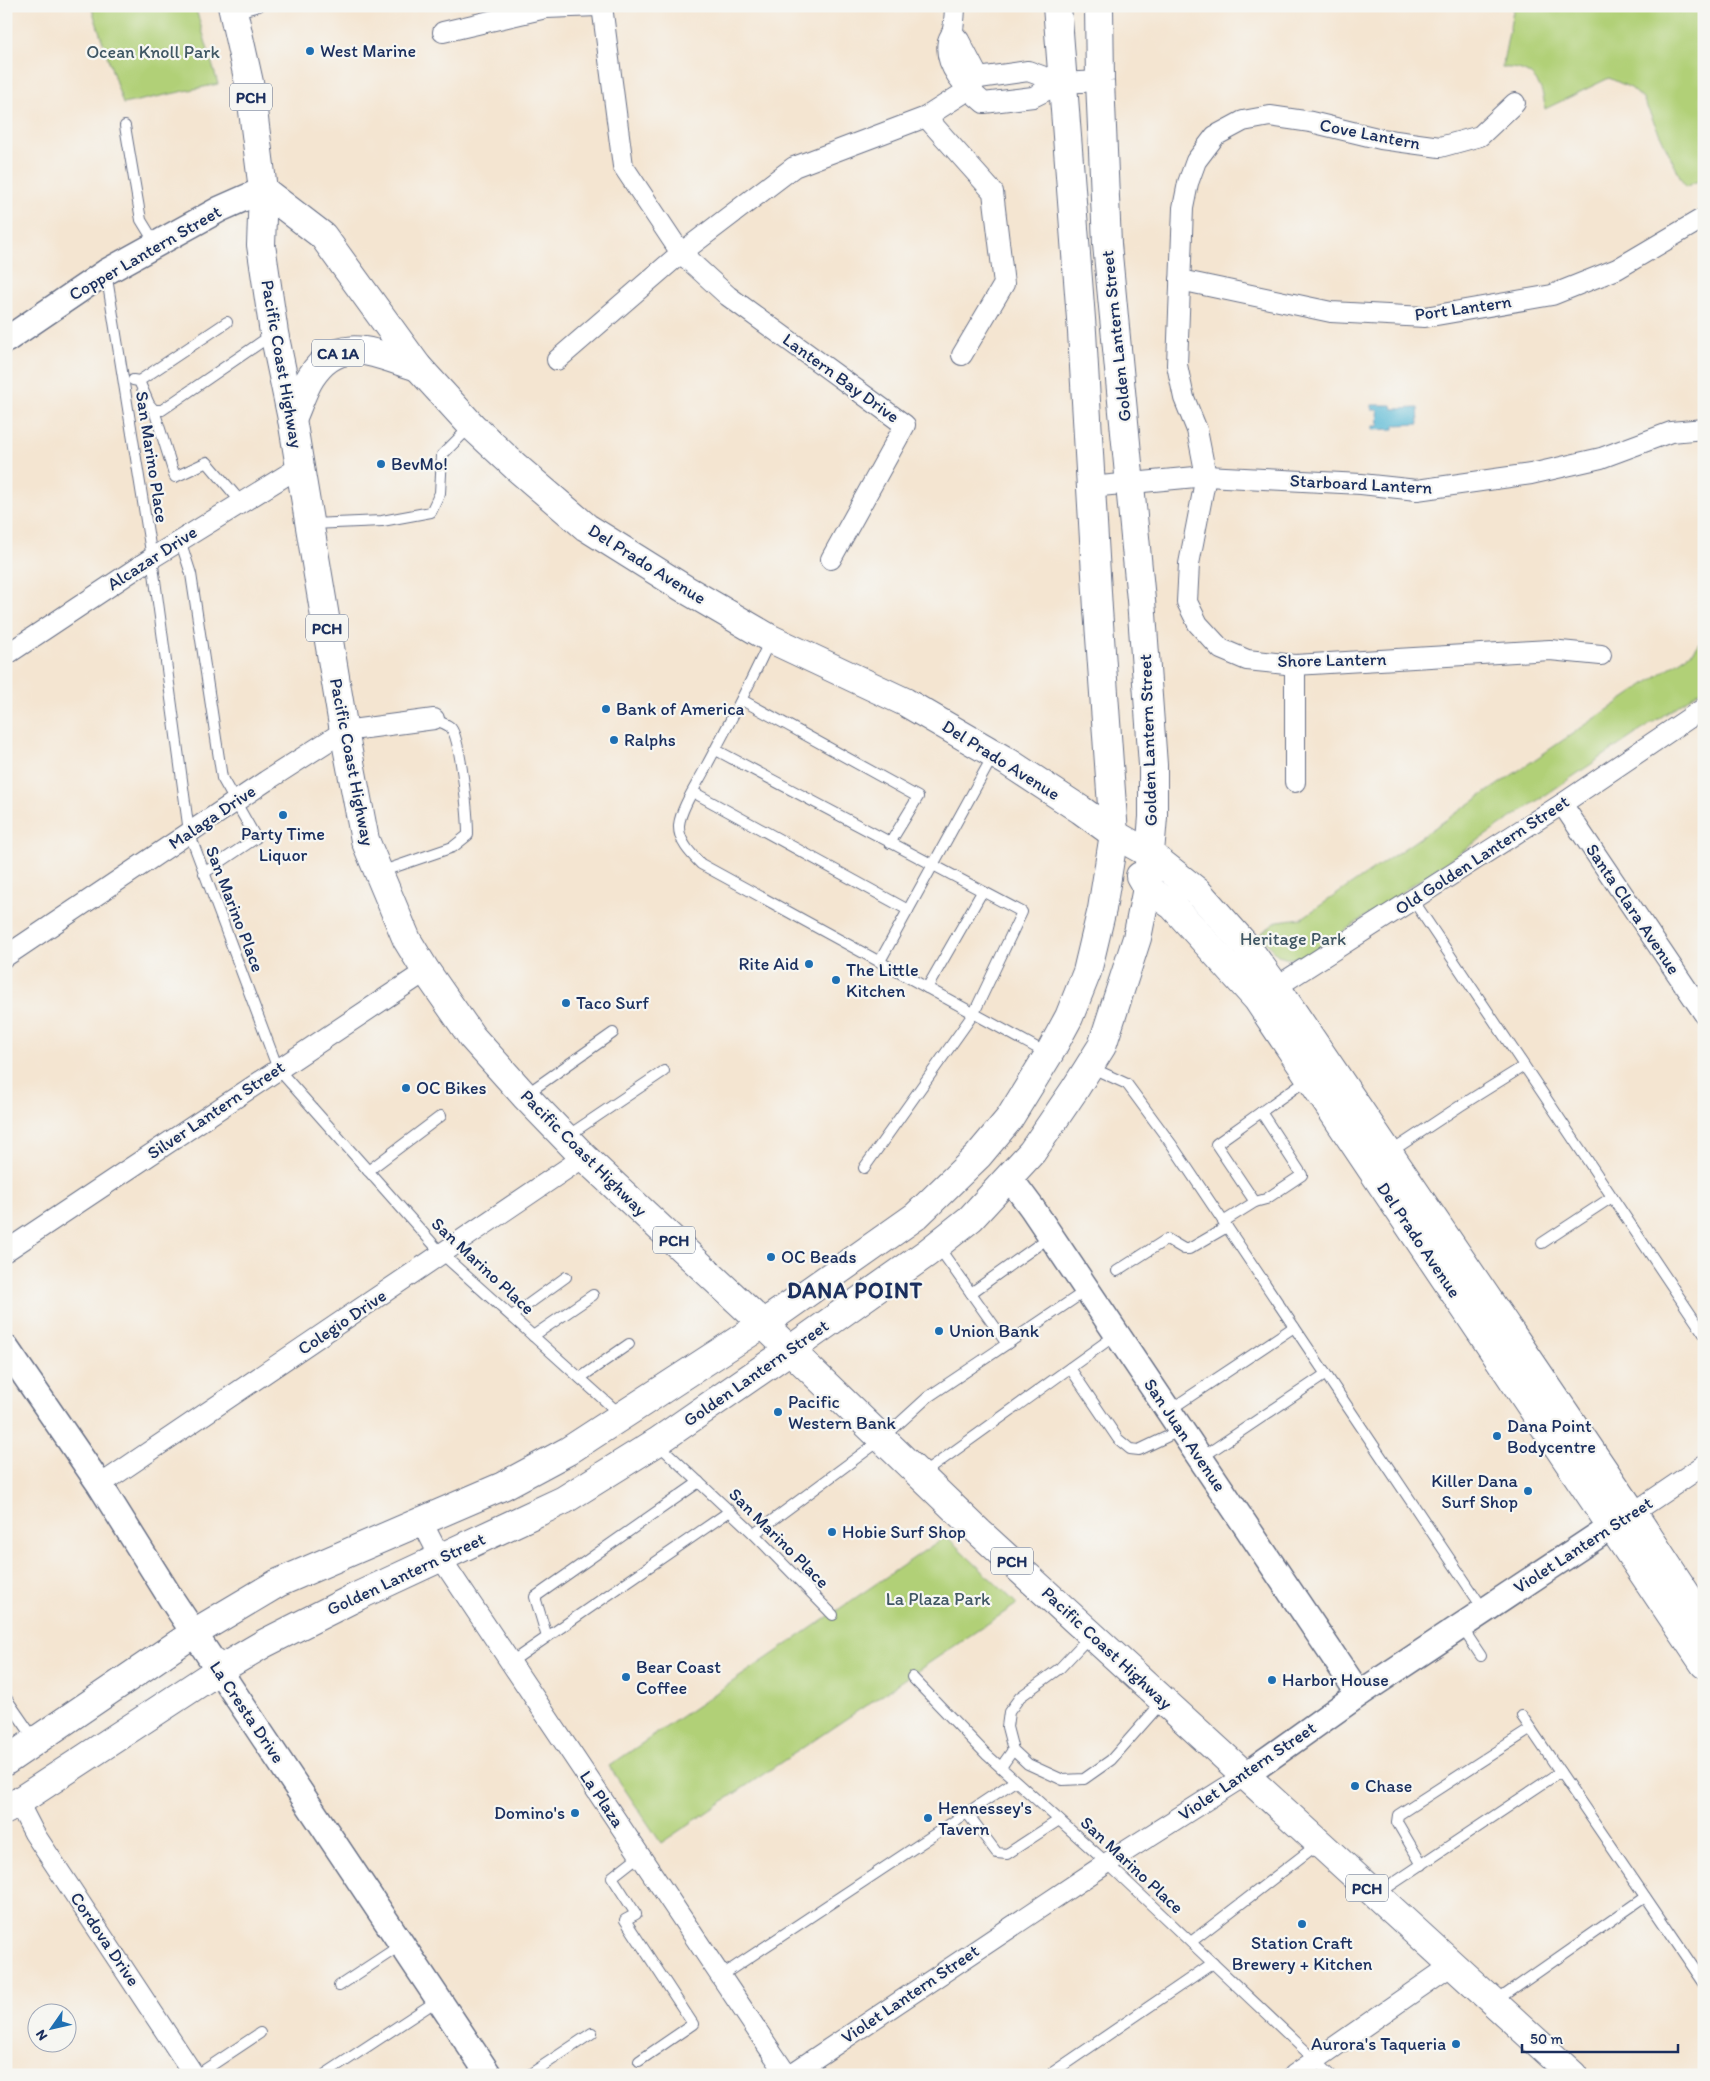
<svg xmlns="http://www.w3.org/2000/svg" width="1710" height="2081" font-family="Itim,sans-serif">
	<rect width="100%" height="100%" fill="#f6f6f2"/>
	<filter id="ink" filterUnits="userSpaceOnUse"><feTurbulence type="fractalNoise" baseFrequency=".02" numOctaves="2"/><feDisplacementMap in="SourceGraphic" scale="10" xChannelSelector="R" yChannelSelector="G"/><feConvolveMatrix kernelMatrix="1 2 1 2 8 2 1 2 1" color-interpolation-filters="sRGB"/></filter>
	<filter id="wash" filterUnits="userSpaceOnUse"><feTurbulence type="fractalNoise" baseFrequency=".0096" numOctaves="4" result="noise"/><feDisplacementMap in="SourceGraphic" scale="20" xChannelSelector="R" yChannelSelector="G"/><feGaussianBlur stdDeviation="1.12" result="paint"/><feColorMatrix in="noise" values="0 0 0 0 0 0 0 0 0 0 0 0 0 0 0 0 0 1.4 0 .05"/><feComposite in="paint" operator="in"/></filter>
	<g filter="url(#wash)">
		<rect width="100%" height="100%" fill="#f4e5d1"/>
		<!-- green -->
		<g fill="#b1d077" stroke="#66806a">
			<path d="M91,6H195L218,84L123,104Z"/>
			<path d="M1514,6H1704V182L1698,181L1685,187L1643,99L1631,88L1609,78L1545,109C1543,82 1531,66 1502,68Z"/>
			<path d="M1704,637V688L1310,954C1280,964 1278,957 1260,934L1278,921L1302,918L1694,651Z"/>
			<path d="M946,1536L1017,1604L661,1843L609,1766Z"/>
		</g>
		<!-- water -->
		<path fill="#55b7d4" stroke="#387399" d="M1372,405H1392L1393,409L1418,408L1419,424L1394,425V429L1373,430V426H1379L1378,410H1372Z"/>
	</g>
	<g filter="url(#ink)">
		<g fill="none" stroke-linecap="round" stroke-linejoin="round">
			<!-- service casing -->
			<g stroke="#676f86" stroke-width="12">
				<g id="service">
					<path d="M234,13L259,6"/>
					<path d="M125,126L141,220L155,243"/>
					<path d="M106,272L152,558L189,832L278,1069L442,1254L622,1416"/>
					<path d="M133,380L139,381L227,322"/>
					<path d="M139,381L149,404L154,410H162L273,334"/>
					<path d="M154,410L175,477L207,462L241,502"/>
					<path d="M312,524L382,521L431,512L440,493L442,455L471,426"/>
					<path d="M180,540L191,574L222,778L256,838L204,873"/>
					<path d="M770,640C751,682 730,722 708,763C700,780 681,807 679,825C678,841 691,854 701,864L1048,1054"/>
					<path d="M742,700L918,797L890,843"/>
					<path d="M716,750L1022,912L974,1013L864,1168"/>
					<path d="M693,792L908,910"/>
					<path d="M380,872L453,847L468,835C468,817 461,740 451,728C448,724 439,722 434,719"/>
					<path d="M1413,900L1704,1334"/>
					<path d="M880,961L994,754"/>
					<path d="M927,988L982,892"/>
					<path d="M1090,1067L1127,1084L1172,1145L1484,1610"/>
					<path d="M525,1095L613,1033"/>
					<path d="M566,1137L664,1071"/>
					<path d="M1389,1153L1460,1106L1524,1066"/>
					<path d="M368,1171L441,1116"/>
					<path d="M1255,1202L1266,1199L1302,1175L1261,1112"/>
					<path d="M1223,1222L1255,1202L1216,1144L1309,1078"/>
					<path d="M1542,1243L1612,1197"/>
					<path d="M937,1245L1007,1344"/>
					<path d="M1117,1271L1167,1239L1184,1249H1189L1227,1227"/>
					<path d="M971,1293L1051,1236"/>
					<path d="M512,1316L566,1277"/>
					<path d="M533,1336L593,1295"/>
					<path d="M1070,1368L1118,1439L1130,1449L1139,1450L1181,1430"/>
					<path d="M580,1378L629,1344"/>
					<path d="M1168,1411L1294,1327"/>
					<path d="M657,1443L754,1534L833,1615"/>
					<path d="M1201,1458L1326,1374"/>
					<path d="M921,1475L1117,1334"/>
					<path d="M754,1534L882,1439L928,1397L1087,1290"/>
					<path d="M1461,1626L1481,1656"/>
					<path d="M1091,1635L1060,1668L1020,1697L1009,1712L1007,1727L1013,1750L1028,1764L1063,1780L1084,1779L1111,1760L1163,1701"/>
					<path d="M547,1637L535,1597L699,1482"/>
					<path d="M511,1662L730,1511"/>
					<path d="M912,1677L987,1755L1107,1863L1331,2075"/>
					<path d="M6,1698L35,1740"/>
					<path d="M1522,1716L1704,1983"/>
					<path d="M1001,1767L1013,1750"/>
					<path d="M967,1813L997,1853L1007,1854L1059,1820"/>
					<path d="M1422,1865L1397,1822L1398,1815L1531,1729"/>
					<path d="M1376,1895L1560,1772"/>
					<path d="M1191,1942L1318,1844"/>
					<path d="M721,1976L1015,1781"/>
					<path d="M339,1986L401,1945"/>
					<path d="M1495,2002L1645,1897"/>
					<path d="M639,2061L693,2024L625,1920L636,1914L612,1877L640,1855"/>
					<path d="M197,2075L260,2033"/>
					<path d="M324,2075L438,2000"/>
					<path d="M529,2075L592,2033"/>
					<path d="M1049,2075L1213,1963"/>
				</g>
			</g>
			<!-- minor casing -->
			<g stroke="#676f86" stroke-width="22">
				<g id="minor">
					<path d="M602,6L623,166L681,253L728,296L905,425L831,559"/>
					<path d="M955,6C955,14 954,22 953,30C952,34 949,37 948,41C943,67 966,88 984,103L1033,97L1061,83L1100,81"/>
					<path d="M443,32L546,8L598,6"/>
					<path d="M952,32L959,40L979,78"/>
					<path d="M1515,103L1480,136L1440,147L1381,139L1311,122L1270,116L1243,121L1215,136L1196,161L1188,183L1183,208L1177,365L1184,398L1197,430L1206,476L1189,564L1187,602L1198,624L1221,649L1247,660L1295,665L1550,650L1601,655"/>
					<path d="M926,117L993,192L1004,284L962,355"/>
					<path d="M1180,280L1331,312L1425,317L1552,295L1617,269L1700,220"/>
					<path d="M557,360L681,253L794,167L926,117L968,90L979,78L1028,71L1061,83"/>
					<path d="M1090,487L1206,476L1361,484L1417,490L1531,474L1601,458L1671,432L1704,429"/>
					<path d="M6,655L152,558L301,466"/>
					<path d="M1295,665V782"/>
					<path d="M1562,804L1704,1014"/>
					<path d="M6,956L266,781L344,731L434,719"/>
					<path d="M1265,994L1562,804L1704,708"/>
					<path d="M6,1251L426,971"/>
					<path d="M100,1485L584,1157"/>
					<path d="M1633,1513L1704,1465"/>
					<path d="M421,1520L440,1557L787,2075"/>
					<path d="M18,1802L34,1833L194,2075"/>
					<path d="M790,2075L1107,1863L1244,1776"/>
					<path d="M1294,2075L1452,1965"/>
				</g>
			</g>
			<!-- tertiary casing -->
			<g stroke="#676f86" stroke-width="28">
				<g id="tertiary">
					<path d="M6,340L106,272L220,209L263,190"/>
					<path d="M1009,1177L1032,1208L1359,1694"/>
					<path d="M6,1348L100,1485L172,1600L489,2075"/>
					<path d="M1244,1776L1359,1694L1627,1516"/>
				</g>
			</g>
			<!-- secondary casing -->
			<g stroke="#676f86" stroke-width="30">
				<g id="secondary">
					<path d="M263,190L323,236L418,367L472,426L516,467L586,527L685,589L771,639L905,702L1008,762L1081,810L1114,834L1150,854L1198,892L1247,947L1276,987L1633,1513L1704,1621"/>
					<path d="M1140,876L1147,888L1173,906L1257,999L1704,1664"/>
					<path d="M763,1324L916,1216L978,1156L1009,1119L1049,1054L1069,1017L1087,972L1102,909L1114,834L1098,609L1082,332L1057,6"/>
					<path d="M790,1350L927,1253L971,1218L1032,1152L1075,1089L1102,1046L1137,938L1147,888L1153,817V765L1141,600L1107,244L1100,81L1099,6"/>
				</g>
			</g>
			<!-- primary casing -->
			<g stroke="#676f86" stroke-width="30">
				<g id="primary">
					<path d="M6,1761L194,1633L278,1583L503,1486L568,1451L763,1324"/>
					<path d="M6,1810L219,1670L265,1643L358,1596L564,1500L657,1442L790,1350"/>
				</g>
			</g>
			<!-- trunk casing -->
			<g stroke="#676f86" stroke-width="30">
				<g id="trunk">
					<path d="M232,6L250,87L263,190L261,245L274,333L292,419L344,731L365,840L407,940L426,971L472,1037L525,1096L584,1157L763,1324L979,1532L1573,2075"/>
					<path d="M292,419C298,406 303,389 311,377C340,332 377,355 418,367"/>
				</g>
			</g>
			<!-- service -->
			<use href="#service" stroke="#fff" stroke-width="10"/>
			<!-- minor -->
			<use href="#minor" stroke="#fff" stroke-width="20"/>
			<!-- tertiary -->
			<use href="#tertiary" stroke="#fff" stroke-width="25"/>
			<!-- secondary -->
			<use href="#secondary" stroke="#fff" stroke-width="28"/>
			<!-- primary -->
			<use href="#primary" stroke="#fff" stroke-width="28"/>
			<!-- trunk -->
			<use href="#trunk" stroke="#fff" stroke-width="28"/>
		</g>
	</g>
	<!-- markers -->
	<g fill="#1f6fb2" stroke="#f6f6f2" stroke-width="2">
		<circle cx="310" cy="51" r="5"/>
		<circle cx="381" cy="464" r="5"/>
		<circle cx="606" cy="709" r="5"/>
		<circle cx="614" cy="740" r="5"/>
		<circle cx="283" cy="815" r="5"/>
		<circle cx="809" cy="964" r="5"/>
		<circle cx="836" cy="980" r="5"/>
		<circle cx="566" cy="1003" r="5"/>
		<circle cx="406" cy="1088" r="5"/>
		<circle cx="771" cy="1257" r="5"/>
		<circle cx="939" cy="1331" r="5"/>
		<circle cx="778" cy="1412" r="5"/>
		<circle cx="1497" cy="1436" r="5"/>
		<circle cx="1528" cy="1491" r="5"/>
		<circle cx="832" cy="1532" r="5"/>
		<circle cx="626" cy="1677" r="5"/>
		<circle cx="1272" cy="1680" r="5"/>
		<circle cx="1355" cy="1786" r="5"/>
		<circle cx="575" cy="1813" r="5"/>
		<circle cx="928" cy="1818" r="5"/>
		<circle cx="1302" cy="1924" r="5"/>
		<circle cx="1456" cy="2044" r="5"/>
	</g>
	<g text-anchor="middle" stroke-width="4.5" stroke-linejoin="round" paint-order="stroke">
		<!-- shield labels -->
		<g fill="#f6f6f2" stroke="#5d6b8a" stroke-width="1">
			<rect x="230" y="83.5" width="42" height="27" rx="4"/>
			<rect x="312" y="339.5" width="52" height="27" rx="4"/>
			<rect x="306" y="614.5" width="42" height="27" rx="4"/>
			<rect x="653" y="1226.5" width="42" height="27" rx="4"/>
			<rect x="991" y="1547.5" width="42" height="27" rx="4"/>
			<rect x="1346" y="1874.5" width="42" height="27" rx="4"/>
		</g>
		<g font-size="16" font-weight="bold" fill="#1b2f5e">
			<text x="251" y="103">PCH</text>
			<text x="338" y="359">CA 1A</text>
			<text x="327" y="634">PCH</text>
			<text x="674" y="1246">PCH</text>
			<text x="1012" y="1567">PCH</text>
			<text x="1367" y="1894">PCH</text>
		</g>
		<!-- poi labels -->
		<g font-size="18" fill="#1b2f5e" stroke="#f6f6f2" text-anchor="start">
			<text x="320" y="57">West Marine</text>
			<text x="391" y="470">BevMo!</text>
			<text x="616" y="715">Bank of America</text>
			<text x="624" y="746">Ralphs</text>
			<text x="283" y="840" text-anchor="middle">Party Time<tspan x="283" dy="21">Liquor</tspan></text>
			<text x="799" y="970" text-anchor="end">Rite Aid</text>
			<text x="846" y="976">The Little<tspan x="846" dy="21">Kitchen</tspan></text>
			<text x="576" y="1009">Taco Surf</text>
			<text x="416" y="1094">OC Bikes</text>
			<text x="781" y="1263">OC Beads</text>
			<text x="949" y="1337">Union Bank</text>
			<text x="788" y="1408">Pacific<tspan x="788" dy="21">Western Bank</tspan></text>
			<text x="1507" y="1432">Dana Point<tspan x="1507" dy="21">Bodycentre</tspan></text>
			<text x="1518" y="1487" text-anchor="end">Killer Dana<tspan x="1518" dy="21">Surf Shop</tspan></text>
			<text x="842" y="1538">Hobie Surf Shop</text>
			<text x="636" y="1673">Bear Coast<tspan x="636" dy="21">Coffee</tspan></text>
			<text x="1282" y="1686">Harbor House</text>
			<text x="1365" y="1792">Chase</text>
			<text x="938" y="1814">Hennessey's<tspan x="938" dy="21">Tavern</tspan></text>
			<text x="565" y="1819" text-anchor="end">Domino's</text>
			<text x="1302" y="1949" text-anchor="middle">Station Craft<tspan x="1302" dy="21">Brewery + Kitchen</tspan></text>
			<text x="1446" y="2050" text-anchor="end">Aurora's Taqueria</text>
		</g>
		<!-- park labels -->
		<g font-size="18" fill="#405764" stroke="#f6f6f2">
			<text x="153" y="58">Ocean Knoll Park</text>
			<text x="1293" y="945">Heritage Park</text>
			<text x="938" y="1605">La Plaza Park</text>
		</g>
		<!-- street labels -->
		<g font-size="18" fill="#1b2f5e" stroke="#f6f6f2">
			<text transform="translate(1370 134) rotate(11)" y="6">Cove Lantern</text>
			<text transform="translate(145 253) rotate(-30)" y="6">Copper Lantern Street</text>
			<text transform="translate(1463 308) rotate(-8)" y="6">Port Lantern</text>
			<text transform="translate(1116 336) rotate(-96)" y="6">Golden Lantern Street</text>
			<text transform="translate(282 364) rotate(80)" y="6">Pacific Coast Highway</text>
			<text transform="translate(841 378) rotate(36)" y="6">Lantern Bay Drive</text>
			<text transform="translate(152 457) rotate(81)" y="6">San Marino Place</text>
			<text transform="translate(1361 484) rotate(3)" y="6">Starboard Lantern</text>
			<text transform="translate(152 558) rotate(-33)" y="6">Alcazar Drive</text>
			<text transform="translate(647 564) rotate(32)" y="6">Del Prado Avenue</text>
			<text transform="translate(1332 660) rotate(-1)" y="6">Shore Lantern</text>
			<text transform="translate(1148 740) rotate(-92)" y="6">Golden Lantern Street</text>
			<text transform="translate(1001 760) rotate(32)" y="6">Del Prado Avenue</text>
			<text transform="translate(352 762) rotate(79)" y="6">Pacific Coast Highway</text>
			<text transform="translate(212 817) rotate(-34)" y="6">Malaga Drive</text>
			<text transform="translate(1482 855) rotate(-33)" y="6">Old Golden Lantern Street</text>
			<text transform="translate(235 909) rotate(69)" y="6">San Marino Place</text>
			<text transform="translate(1633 909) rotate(56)" y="6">Santa Clara Avenue</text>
			<text transform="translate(216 1110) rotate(-34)" y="6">Silver Lantern Street</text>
			<text transform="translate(584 1153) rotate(45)" y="6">Pacific Coast Highway</text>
			<text transform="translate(1419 1240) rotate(56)" y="6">Del Prado Avenue</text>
			<text transform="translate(483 1266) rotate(43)" y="6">San Marino Place</text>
			<text transform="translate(342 1322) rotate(-34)" y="6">Colegio Drive</text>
			<text transform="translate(756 1373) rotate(-35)" y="6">Golden Lantern Street</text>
			<text transform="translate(1185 1435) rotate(56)" y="6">San Juan Avenue</text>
			<text transform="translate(779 1538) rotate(45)" y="6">San Marino Place</text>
			<text transform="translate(1583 1545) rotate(-33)" y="6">Violet Lantern Street</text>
			<text transform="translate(406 1574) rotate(-25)" y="6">Golden Lantern Street</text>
			<text transform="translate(1107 1648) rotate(43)" y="6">Pacific Coast Highway</text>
			<text transform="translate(247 1712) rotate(56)" y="6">La Cresta Drive</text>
			<text transform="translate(1247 1771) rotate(-34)" y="6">Violet Lantern Street</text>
			<text transform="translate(602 1799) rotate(56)" y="6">La Plaza</text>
			<text transform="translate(1132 1865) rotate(43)" y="6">San Marino Place</text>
			<text transform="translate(105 1939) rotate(56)" y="6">Cordova Drive</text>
			<text transform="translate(910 1994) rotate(-34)" y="6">Violet Lantern Street</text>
		</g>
		<!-- district labels -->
		<g font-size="22" font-weight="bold" letter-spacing="1" fill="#1b2f5e" stroke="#f6f6f2">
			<text x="855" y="1298">DANA POINT</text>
		</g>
	</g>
	<!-- margin -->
	<rect width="1710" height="2081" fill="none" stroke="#f6f6f2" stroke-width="25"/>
	<!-- north arrow -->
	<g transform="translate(52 2028) rotate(236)"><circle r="24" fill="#f6f6f2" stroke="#9ea6b7"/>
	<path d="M0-4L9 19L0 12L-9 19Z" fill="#1f6fb2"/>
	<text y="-8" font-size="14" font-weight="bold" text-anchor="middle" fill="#1b2f5e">N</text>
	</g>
	<!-- scale -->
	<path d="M1522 2044v8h156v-8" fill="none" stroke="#1b2f5e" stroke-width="2.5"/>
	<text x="1530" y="2044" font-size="15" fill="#1b2f5e" stroke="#f6f6f2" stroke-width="4" paint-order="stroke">50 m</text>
</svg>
